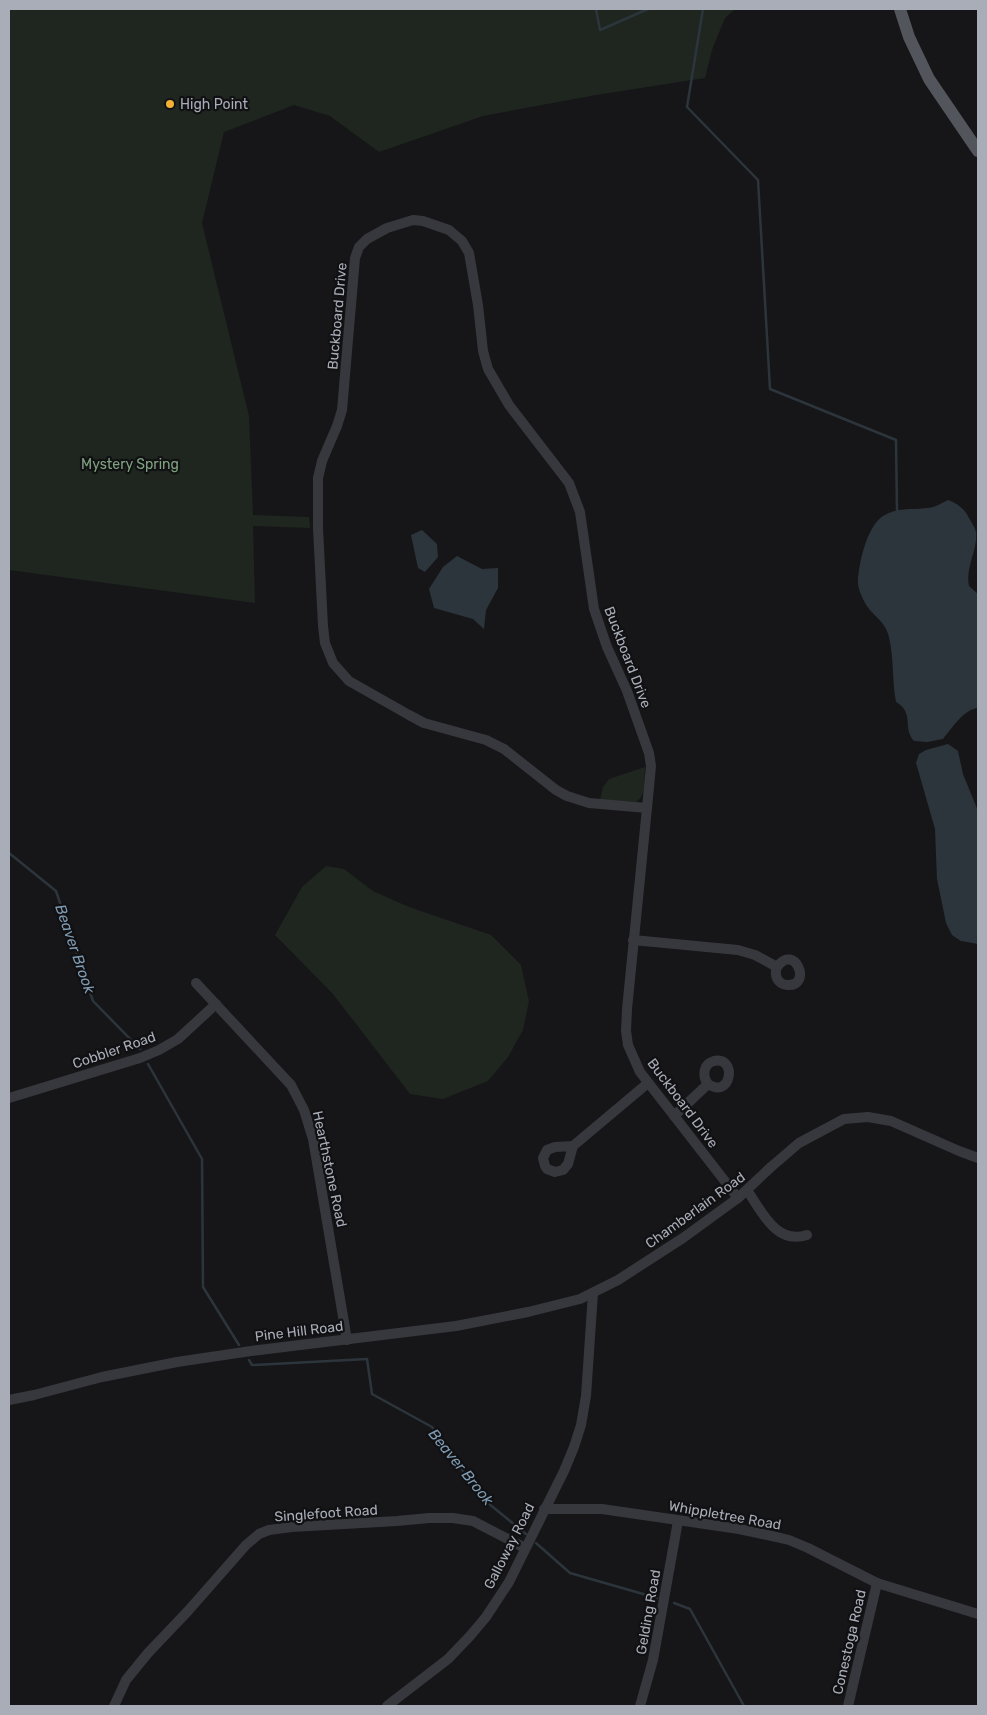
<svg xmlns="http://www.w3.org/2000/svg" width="987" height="1715" font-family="Rubik,sans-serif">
	<rect width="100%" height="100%" fill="#161618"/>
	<!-- green -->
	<g fill="#1e261f">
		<path d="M9,9H735L725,18L712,50L705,78L596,95L483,116L379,152L330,116L294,105L224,132L202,223L249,416L253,515L309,517L310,528L253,526L255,603L9,570Z"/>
		<path d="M645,767C644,779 647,796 636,802L600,800L603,787L609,779Z"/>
		<path d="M326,866L344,869L373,891L409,907L491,935L521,965L529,1001L523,1030L508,1057L488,1081L443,1099L410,1094L333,994L275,935L302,887Z"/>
	</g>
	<!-- water -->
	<g fill="#2c353c">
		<path d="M948,500C958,504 964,508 969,518C971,522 975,527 976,532C978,550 965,567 969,586L978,594V708C964,709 952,728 943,739L927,742L914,741C902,728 915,713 896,702C892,681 894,658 889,637C885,619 871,616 864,601C861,595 858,588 858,583C858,565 867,526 883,516C897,507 911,510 927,508C934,508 942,503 948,500Z"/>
		<path d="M422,530L437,544L438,557L425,572L418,568L411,535Z"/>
		<path d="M457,556L482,569L498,568V588L486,610L484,629L473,619L434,608L429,589L443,567Z"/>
		<path d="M948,744L958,751L963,774L978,811V944L961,941L952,935L946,923L937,879L935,829L916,763L919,754L926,750Z"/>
	</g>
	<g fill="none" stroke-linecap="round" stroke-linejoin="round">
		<!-- stream -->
		<g stroke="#2c353c" stroke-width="2.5">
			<path d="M596,9L600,30L648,9"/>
			<path d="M703,9L687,107L758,180L770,389L896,440L897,510"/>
			<path d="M9,853L56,891L93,1001L140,1049"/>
			<path d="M148,1064L202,1159L203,1287L239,1345"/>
			<path d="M249,1360L252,1365L367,1359L372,1394L432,1427L483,1499L526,1534"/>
			<path d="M536,1543L570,1573L657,1598"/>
			<path d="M674,1603L690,1609L744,1706"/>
		</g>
		<!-- minor -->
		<g stroke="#37383d" stroke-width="10">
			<path d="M647,808L651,766L649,753L627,691L607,647L594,609L580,512L569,483L509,405L488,369L483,351L478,305L469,253L462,241L449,230L423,221L413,220L387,228L367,239L359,247L355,258L342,410L337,426L322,461L318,478V528L323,626L325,643L333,663L349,681L409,715L424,723L486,740L504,749L556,790L567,796L589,803L647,808L627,1009L626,1031L628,1045L640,1072L738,1198"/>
			<path d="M633,940L738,950L755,955L777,967C774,975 777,984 787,985C813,987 795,942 777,967"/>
			<path d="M196,983L291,1085L304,1110L313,1139L347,1340"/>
			<path d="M9,1098L140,1058L159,1050L178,1039L216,1004"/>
			<path d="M674,1116L708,1084C731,1100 738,1056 714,1061C703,1064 702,1076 708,1084"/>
			<path d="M573,1146L555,1147L547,1150L543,1158L545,1166L547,1169L555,1172L563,1170L568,1164L573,1146L648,1083"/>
			<path d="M747,1190C762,1212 776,1245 807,1235"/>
			<path d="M9,1400L34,1395L102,1377L177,1362L251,1351L456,1326L528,1312L580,1299L618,1280L683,1238L738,1198L771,1167L799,1143L844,1119L868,1117L891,1121L959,1151L978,1158"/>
			<path d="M544,1509H602L739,1529L772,1536L789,1540L808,1548L877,1583L978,1614"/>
			<path d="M114,1706L126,1680L148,1653L188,1611L246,1545L259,1534L269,1530L292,1527L397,1521L429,1518H453L473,1521L525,1548"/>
			<path d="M387,1706L448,1659L470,1636L486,1617L509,1582L564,1471L574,1447L581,1425L586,1396L593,1293"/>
			<path d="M640,1706L653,1660L678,1521"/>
			<path d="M848,1706L877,1583"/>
		</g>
		<!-- major -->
		<path stroke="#53555c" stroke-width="12" d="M900,9L909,37L929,79L978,151"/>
	</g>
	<!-- markers -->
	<circle fill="#f2b134" stroke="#111113" stroke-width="2" cx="170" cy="104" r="5"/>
	<g text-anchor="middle" stroke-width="4.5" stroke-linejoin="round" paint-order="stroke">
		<!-- poi labels -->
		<g font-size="14" fill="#a8adb8" stroke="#111113" text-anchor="start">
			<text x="180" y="109">High Point</text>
		</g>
		<!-- street labels -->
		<g font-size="14" fill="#a8adb8" stroke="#111113">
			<text transform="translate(337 316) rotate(-85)" y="5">Buckboard Drive</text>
			<text transform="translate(628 657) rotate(69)" y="5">Buckboard Drive</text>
			<text transform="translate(114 1050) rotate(-19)" y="5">Cobbler Road</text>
			<text transform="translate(683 1103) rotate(53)" y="5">Buckboard Drive</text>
			<text transform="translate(330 1169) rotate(78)" y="5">Hearthstone Road</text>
			<text transform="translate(695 1210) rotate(-36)" y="5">Chamberlain Road</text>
			<text transform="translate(299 1331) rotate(-7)" y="5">Pine Hill Road</text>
			<text transform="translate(326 1513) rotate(-4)" y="5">Singlefoot Road</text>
			<text transform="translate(725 1515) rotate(10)" y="5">Whippletree Road</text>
			<text transform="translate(509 1546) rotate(-63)" y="5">Galloway Road</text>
			<text transform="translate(648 1612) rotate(-80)" y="5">Gelding Road</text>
			<text transform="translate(849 1642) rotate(-77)" y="5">Conestoga Road</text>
		</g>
		<!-- park labels -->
		<g font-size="14" fill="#7fa381" stroke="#111113">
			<text x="130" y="469">Mystery Spring</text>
		</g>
		<!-- water labels -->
		<g font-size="15" font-style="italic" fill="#7f9bb3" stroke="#111113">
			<text transform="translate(75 949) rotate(71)" y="5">Beaver Brook</text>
			<text transform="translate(461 1467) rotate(51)" y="5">Beaver Brook</text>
		</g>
	</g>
	<!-- border -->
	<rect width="987" height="1715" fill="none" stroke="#a8adb8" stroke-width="20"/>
</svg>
